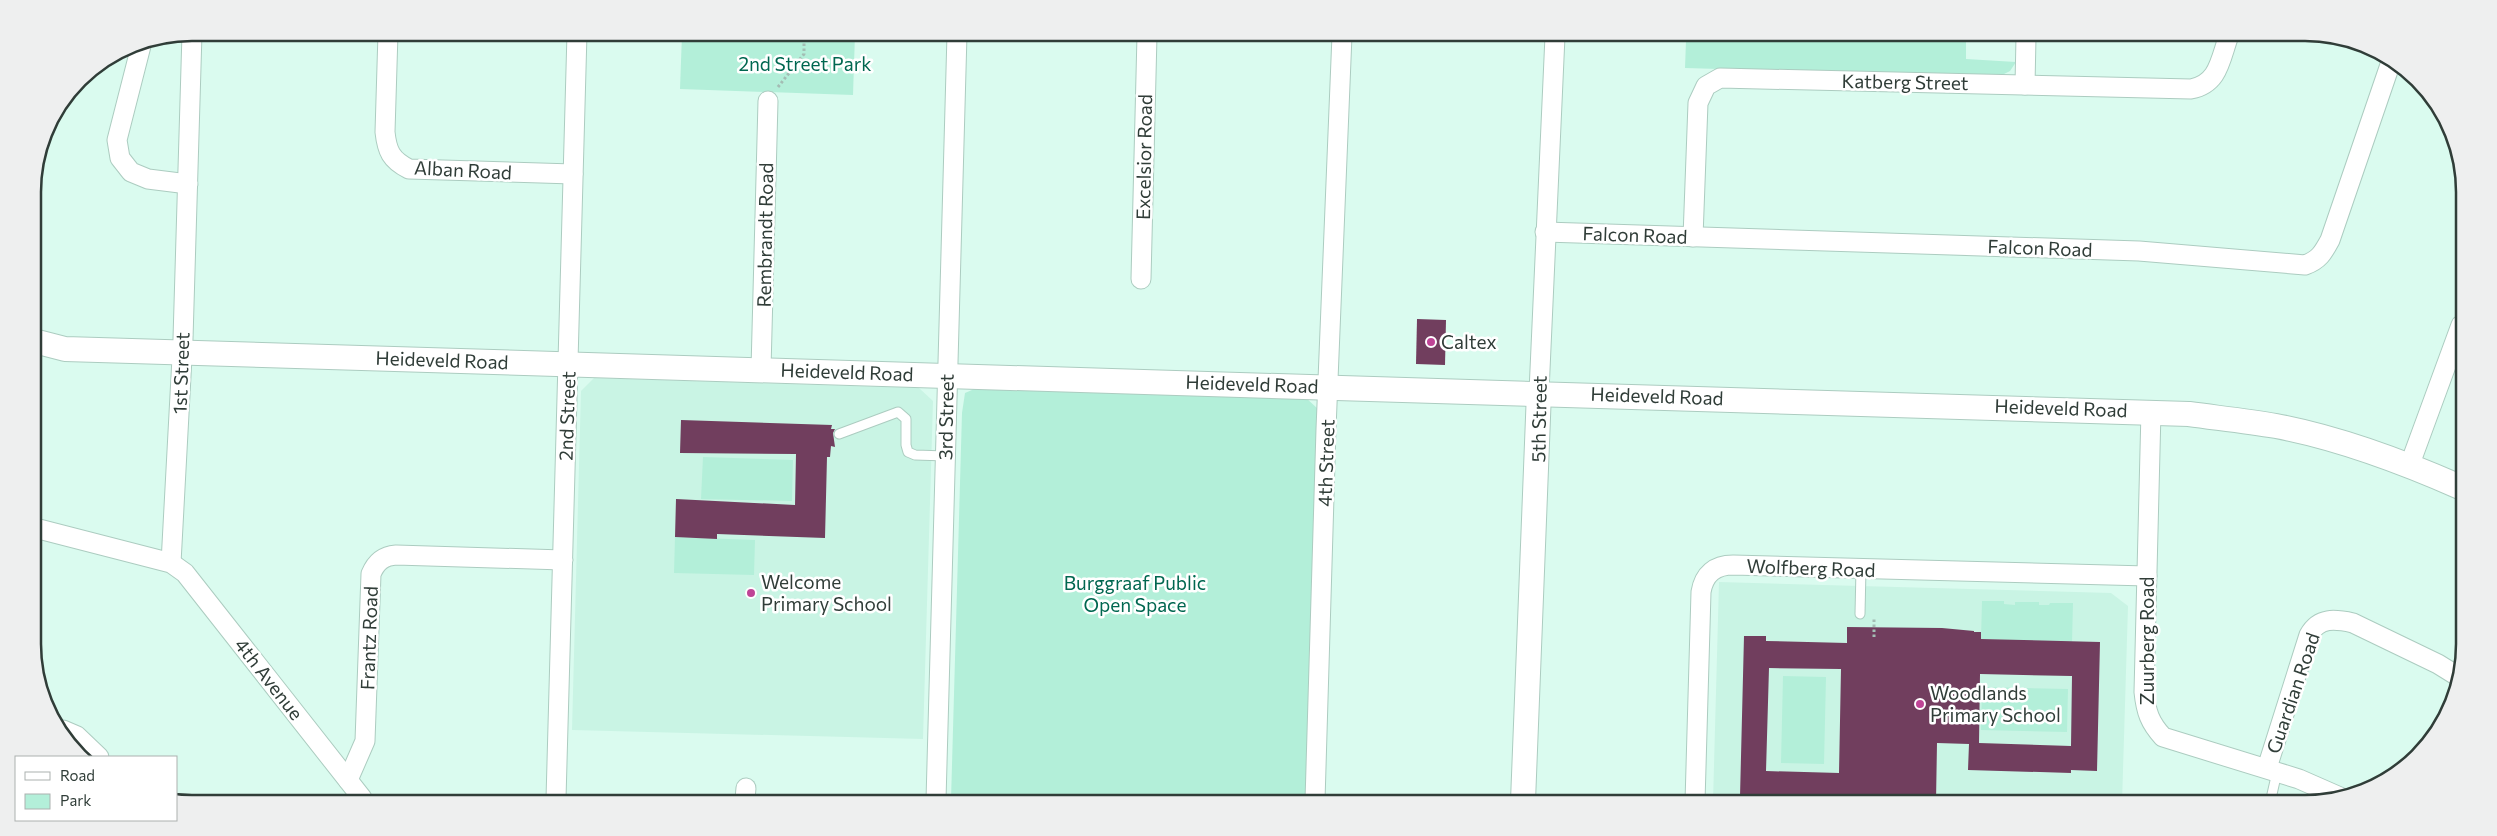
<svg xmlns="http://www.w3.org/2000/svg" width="2497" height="836" font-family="Commissioner,sans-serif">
	<rect width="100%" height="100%" fill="#dafbef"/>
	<!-- built -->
	<g fill="#c9f4e4">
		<path d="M594,378L919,388L933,401L923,739L572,730L581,391Z"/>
		<path d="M1719,582L2111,593L2128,606L2122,803L1713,802Z"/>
	</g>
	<!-- green -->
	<g fill="#b3efd9">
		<path d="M682,34H855L853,95L680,89Z"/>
		<path d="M1679,36L1966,37V59L2016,62L2010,71L1998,77L1685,68L1686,41L1679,40Z"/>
		<path d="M979,387L1305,397L1318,409L1307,801L951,800L962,413L965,393Z"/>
		<path d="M703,457L793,460L792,501L701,499Z"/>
		<path d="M675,537L755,540L754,575L674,573Z"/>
		<path d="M1982,601H2004V604L2015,605V602H2039V605H2049L2050,603H2073L2072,642L1981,639Z"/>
		<path d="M1783,676L1826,677L1824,764L1781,763Z"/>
		<path d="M1982,687L2068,689L2067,732L1981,730Z"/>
	</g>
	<!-- building -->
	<g fill="#713e5e" fill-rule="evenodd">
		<path d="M1417,319L1446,320L1445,365L1416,364Z"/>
		<path d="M681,420L832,425L831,429H835L833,433L835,447L831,446L830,457H827L825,538L717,534V539L675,537L676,499L795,505L796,454L680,453Z"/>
		<path d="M1847,627L1942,628L1974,631V632H1981V639L2100,642L2097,771L2071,770V773L1968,770L1969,744L1937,743L1936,802L1740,797L1744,636H1766V641L1847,643ZM1769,668L1841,669L1839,773L1766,771ZM1980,674L2072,676L2071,746L1979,743Z"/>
	</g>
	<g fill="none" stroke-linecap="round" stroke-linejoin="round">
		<!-- service casing -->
		<g stroke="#acccc0" stroke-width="11">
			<g id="service">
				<path d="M839,434L898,412L906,419V445L908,452L915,455L946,456"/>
				<path d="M1860,614L1861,569"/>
				<path d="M2270,803L2277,772"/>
			</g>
		</g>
		<!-- minor casing -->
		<g stroke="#acccc0" stroke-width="21">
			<g id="minor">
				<path d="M388,33L385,132C387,151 391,160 409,169L573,174"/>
				<path d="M142,42L117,140L120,158L131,172L148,179L188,184"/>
				<path d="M2025,85L2026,37"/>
				<path d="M1545,232L2139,251L2305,265C2319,260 2323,253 2330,240L2392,59"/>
				<path d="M1693,237L1698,103L1706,86L1720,78L2191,89C2218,84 2220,61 2228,38"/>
				<path d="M1141,279L1147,35"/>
				<path d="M761,369L768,101"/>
				<path d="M1539,392L1555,36"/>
				<path d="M2151,411L2144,692C2146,712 2150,723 2163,737L2299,779L2340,797"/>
				<path d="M2410,464L2461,325"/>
				<path d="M35,528L171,563L185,573L362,798"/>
				<path d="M171,563L183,339L192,33"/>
				<path d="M63,730L77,736L99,757"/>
				<path d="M2267,768L2309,635C2319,617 2335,619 2353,623L2438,664L2459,677"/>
				<path d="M348,780L365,741L371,574C376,562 383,556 396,555L563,560"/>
				<path d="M556,799L577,33"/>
				<path d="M745,799L746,788"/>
				<path d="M936,800L957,34"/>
				<path d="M1315,801L1326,429L1342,35"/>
				<path d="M1695,802L1701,592C1704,574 1715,565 1733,565L2147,576"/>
			</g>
		</g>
		<!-- tertiary casing -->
		<g stroke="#acccc0" stroke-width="26">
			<g id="tertiary">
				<path d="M34,341L65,349L2189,414C2218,418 2247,421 2276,426C2340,438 2401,461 2460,487"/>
				<path d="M1523,801L1539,392"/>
			</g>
		</g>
		<!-- path -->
		<g stroke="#a3bdb4" stroke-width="3" stroke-dasharray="2.5 2.5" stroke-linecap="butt">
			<path d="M778,87L804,54V34"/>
			<path d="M1874,637V617"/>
		</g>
		<!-- service -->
		<use href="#service" stroke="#fff" stroke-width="9"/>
		<!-- minor -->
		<use href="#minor" stroke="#fff" stroke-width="19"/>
		<!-- tertiary -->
		<use href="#tertiary" stroke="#fff" stroke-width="24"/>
	</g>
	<!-- markers -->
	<g fill="#bf4496" stroke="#fff" stroke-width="2">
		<circle cx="1431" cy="342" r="5"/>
		<circle cx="751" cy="593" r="5"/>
		<circle cx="1920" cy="704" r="5"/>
	</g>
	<g text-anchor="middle" stroke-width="5" stroke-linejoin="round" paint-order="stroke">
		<!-- park labels -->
		<g font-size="19" fill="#006750" stroke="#fff">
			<text x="805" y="71">2nd Street Park</text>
			<text x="1135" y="590">Burggraaf Public<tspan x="1135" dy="22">Open Space</tspan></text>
		</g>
		<!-- street labels -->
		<g font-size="19" fill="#303d38" stroke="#fff">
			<text transform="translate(1905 82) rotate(1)" y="7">Katberg Street</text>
			<text transform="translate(1144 157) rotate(-89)" y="7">Excelsior Road</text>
			<text transform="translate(463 170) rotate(3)" y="7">Alban Road</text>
			<text transform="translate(765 235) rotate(-89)" y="7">Rembrandt Road</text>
			<text transform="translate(1635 235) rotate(2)" y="7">Falcon Road</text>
			<text transform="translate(2040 248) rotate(2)" y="7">Falcon Road</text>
			<text transform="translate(442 360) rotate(2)" y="7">Heideveld Road</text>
			<text transform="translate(847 372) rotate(2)" y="7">Heideveld Road</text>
			<text transform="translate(181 373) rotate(-88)" y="7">1st Street</text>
			<text transform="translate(1252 384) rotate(2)" y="7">Heideveld Road</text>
			<text transform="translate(1657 396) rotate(2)" y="7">Heideveld Road</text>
			<text transform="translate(2061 408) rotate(2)" y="7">Heideveld Road</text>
			<text transform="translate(567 416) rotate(-88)" y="7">2nd Street</text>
			<text transform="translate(946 417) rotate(-89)" y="7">3rd Street</text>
			<text transform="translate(1539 419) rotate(-89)" y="7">5th Street</text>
			<text transform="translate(1326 463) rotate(-88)" y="7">4th Street</text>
			<text transform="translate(1811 568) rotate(2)" y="7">Wolfberg Road</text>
			<text transform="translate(369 638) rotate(-88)" y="7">Frantz Road</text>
			<text transform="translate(2147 641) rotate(-90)" y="7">Zuurberg Road</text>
			<text transform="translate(269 679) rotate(52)" y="7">4th Avenue</text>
			<text transform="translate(2293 693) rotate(-71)" y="7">Guardian Road</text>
		</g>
		<!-- poi labels -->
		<g font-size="19" fill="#303d38" stroke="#fff" text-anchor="start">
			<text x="1441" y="349">Caltex</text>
			<text x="761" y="589">Welcome<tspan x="761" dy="22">Primary School</tspan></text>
			<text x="1930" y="700">Woodlands<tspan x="1930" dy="22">Primary School</tspan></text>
		</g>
	</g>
	<!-- crop -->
	<path d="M0 0H2497V836H0ZM192 41H2305A151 151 0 0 1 2456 192V644A151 151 0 0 1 2305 795H192A151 151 0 0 1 41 644V192A151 151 0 0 1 192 41Z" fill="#eeefef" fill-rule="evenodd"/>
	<path fill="none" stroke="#303d38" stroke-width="2.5" d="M192 41H2305A151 151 0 0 1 2456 192V644A151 151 0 0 1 2305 795H192A151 151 0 0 1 41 644V192A151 151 0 0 1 192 41Z"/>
	<!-- legend -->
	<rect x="15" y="756" width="162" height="65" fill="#ffffff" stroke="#acb1af"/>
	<rect x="25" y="772" width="25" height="8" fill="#ffffff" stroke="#acb1af"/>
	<text x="60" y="781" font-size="15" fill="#303d38">Road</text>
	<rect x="25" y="794" width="25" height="15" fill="#b3efd9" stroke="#acb1af"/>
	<text x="60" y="806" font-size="15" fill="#303d38">Park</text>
</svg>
